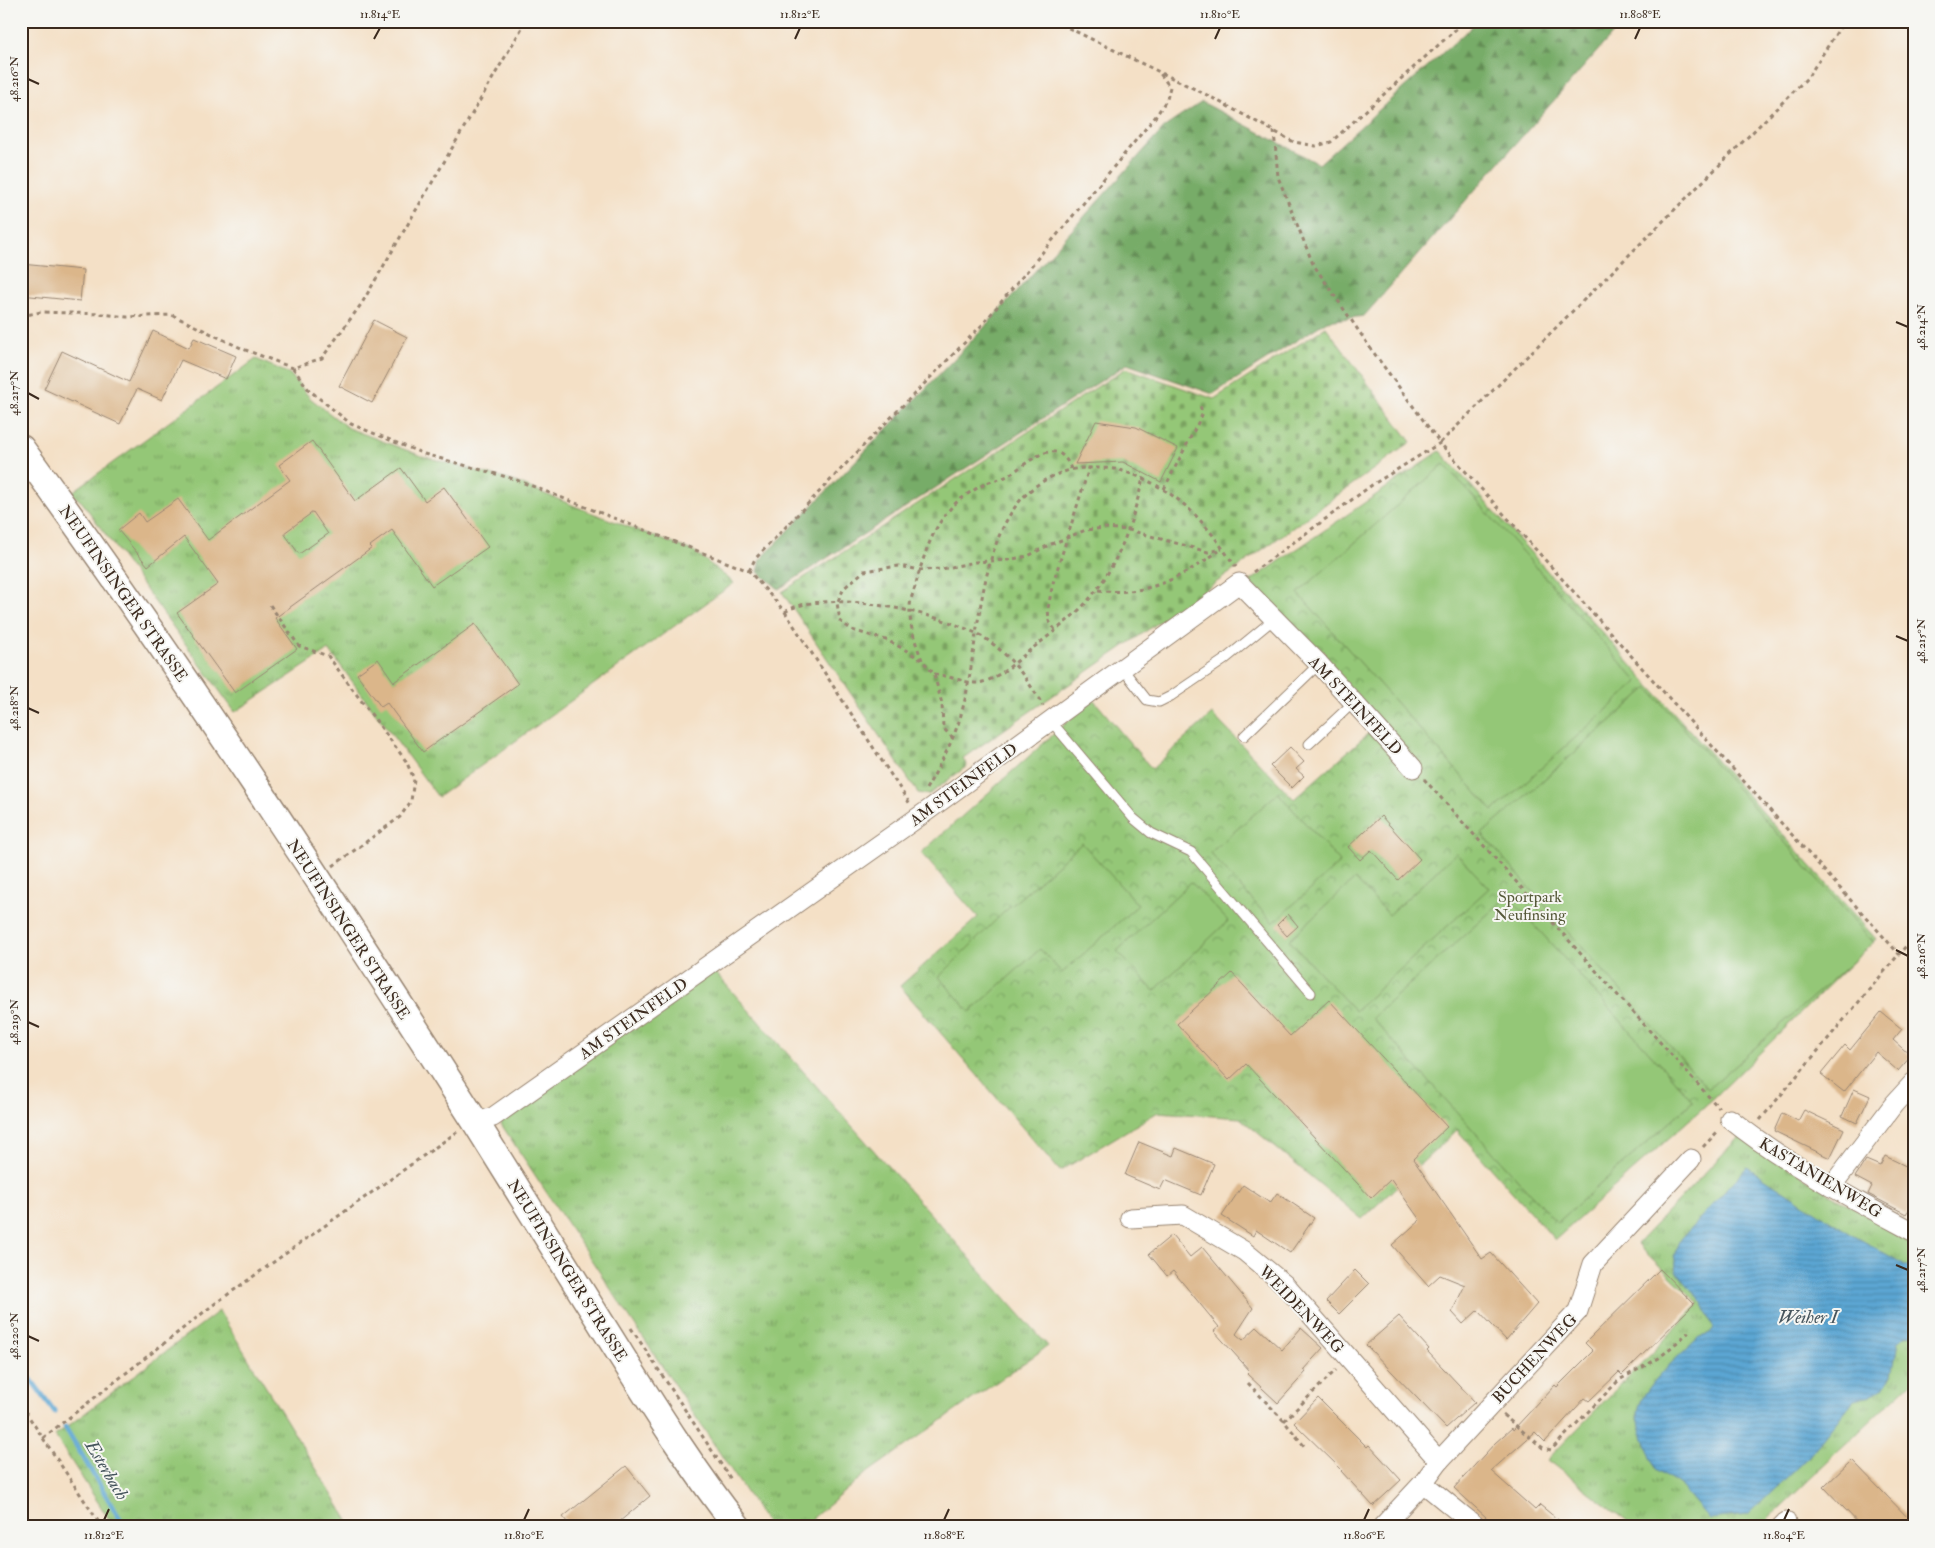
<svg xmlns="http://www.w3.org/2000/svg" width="1935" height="1548" font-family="'IM FELL Double Pica',serif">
	<defs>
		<pattern id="grass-tufts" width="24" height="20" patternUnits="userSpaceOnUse" patternTransform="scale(1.25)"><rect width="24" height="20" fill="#94c777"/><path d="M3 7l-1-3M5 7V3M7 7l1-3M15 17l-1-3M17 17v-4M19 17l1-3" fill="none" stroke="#7aa261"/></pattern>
		<pattern id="forest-firs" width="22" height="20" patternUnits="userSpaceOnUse" patternTransform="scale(1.25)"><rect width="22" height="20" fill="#77ac68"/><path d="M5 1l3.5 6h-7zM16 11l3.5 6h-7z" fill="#638c55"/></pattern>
		<pattern id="cemetery-stones" width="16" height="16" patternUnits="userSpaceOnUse" patternTransform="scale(1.25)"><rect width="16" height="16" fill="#94c777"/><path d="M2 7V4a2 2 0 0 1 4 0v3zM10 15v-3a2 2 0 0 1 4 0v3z" fill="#7aa261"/></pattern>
		<pattern id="park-crowns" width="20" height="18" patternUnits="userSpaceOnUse" patternTransform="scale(1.25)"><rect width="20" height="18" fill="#94c777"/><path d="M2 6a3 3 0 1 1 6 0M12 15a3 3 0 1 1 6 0" fill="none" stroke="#7aa261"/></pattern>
		<pattern id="water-rules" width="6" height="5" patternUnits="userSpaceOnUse" patternTransform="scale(1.25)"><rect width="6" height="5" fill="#5ba6d3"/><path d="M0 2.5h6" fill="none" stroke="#4c87ab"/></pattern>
	</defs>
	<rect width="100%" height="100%" fill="#f6f6f2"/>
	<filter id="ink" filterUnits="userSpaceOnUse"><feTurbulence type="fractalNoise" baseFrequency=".02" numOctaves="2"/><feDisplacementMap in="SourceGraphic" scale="10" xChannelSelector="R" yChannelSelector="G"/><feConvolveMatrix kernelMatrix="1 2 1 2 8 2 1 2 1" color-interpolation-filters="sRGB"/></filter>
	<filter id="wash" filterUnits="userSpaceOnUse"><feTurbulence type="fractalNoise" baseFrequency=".0096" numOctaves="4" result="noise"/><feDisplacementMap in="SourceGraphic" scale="20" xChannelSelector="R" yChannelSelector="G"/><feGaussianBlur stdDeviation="1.12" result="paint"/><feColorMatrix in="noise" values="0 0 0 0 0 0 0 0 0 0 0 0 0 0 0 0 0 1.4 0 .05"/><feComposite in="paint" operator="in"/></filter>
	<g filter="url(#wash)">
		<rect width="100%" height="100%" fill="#f4e0c6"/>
		<!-- grass -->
		<g fill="url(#grass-tufts)" stroke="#68784a">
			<path d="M256,359L290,374L310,398L348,428L422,456L513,481L587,511L695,552L734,583L438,797L329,650L235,712L82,502L71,493Z"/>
			<path d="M713,970L1048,1346L864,1475L802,1527H769L499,1121Z"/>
			<path d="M1740,1136L1830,1194L1914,1242V1379L1760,1527H1634L1547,1460L1699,1304L1637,1244Z"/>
			<path d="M219,1311L352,1527H114L55,1436Z"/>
		</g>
		<!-- forest -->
		<path fill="url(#forest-firs)" stroke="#596b43" d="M1478,21H1624L1364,316L1327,321L1213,394L1127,364L779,589L758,572L761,559L980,332L1166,126L1202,102L1319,164Z"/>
		<!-- cemetery -->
		<path fill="url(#cemetery-stones)" stroke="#68784a" d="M1326,327L1411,442L1237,568L963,758L967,766L928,795L918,793L782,592L1126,368L1214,399Z"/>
		<!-- park -->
		<path fill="url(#park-crowns)" stroke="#68784a" d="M1440,451L1876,939L1716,1096L1555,1240L1457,1130L1362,1219L1240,1118L1158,1112L1060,1171L900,986L978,917L921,853L1093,699L1152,769L1212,714L1294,799L1380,723L1249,582Z"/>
		<!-- pitch -->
		<g fill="#94c777" stroke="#68784a">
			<path d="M1444,464L1638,682L1493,811L1298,593Z"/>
			<path d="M1648,688L1874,943L1708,1089L1482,834Z"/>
			<path d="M1278,793L1340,862L1273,923L1210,853Z"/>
			<path d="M1082,843L1138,905L1062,973L1040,949L970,1012L939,977L1002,914Z"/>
			<path d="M1456,853L1489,888L1355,1011L1289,940L1355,879L1389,915Z"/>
			<path d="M1191,882L1228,921L1154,991L1117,951Z"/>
			<path d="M1508,896L1693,1101L1557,1223L1372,1018Z"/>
		</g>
		<!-- water -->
		<path fill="url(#water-rules)" stroke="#4b6878" d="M1747,1167L1851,1234L1914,1270V1334L1904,1336L1898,1342L1892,1376L1886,1385L1871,1396L1854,1400L1809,1456L1748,1515L1709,1519L1679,1484L1655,1469C1651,1456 1638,1427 1638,1414C1638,1389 1682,1354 1699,1337L1709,1335L1714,1329L1703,1304L1677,1272L1674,1255L1681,1239Z"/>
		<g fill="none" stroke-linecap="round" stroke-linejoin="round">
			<!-- stream -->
			<g stroke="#5ba6d3" stroke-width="5">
				<path d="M21,1366L55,1412"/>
				<path d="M65,1427L125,1527"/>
			</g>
		</g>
		<g id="blocks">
			<!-- building -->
			<g fill="#dbb68a" fill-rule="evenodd">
				<path d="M21,264L83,270L80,301L21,295Z"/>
				<path d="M374,320L407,337L372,403L339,386Z"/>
				<path d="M153,331L189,348L194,338L236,356L226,379L181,360L162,400L137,389L120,424L44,389L62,351L129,382Z"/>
				<path d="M1096,421L1136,427L1178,448L1161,482L1123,462L1075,464Z"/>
				<path d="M312,441L355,501L401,468L425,501L444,487L488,547L432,586L392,530L370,546L372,548L275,618L297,649L235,693L177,613L218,584L184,537L148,566L118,530L139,513L145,522L178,499L208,540L290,480L279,465ZM313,512L328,534L299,554L284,533Z"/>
				<path d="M475,624L518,684L423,752L387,703L381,707L357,674L378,659L394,682Z"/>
				<path d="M1290,747L1304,762L1296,769L1304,776L1292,788L1270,766Z"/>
				<path d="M1381,816L1420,859L1398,880L1371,850L1360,860L1348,847Z"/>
				<path d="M1288,914L1298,926L1287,936L1277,925Z"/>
				<path d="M1232,973L1290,1036L1329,1000L1447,1127L1413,1159L1482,1259L1491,1253L1537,1304L1506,1340L1478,1310L1463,1324L1452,1312L1465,1285L1440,1275L1428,1286L1392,1245L1420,1220L1391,1179L1371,1198L1246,1064L1229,1080L1177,1024Z"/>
				<path d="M1881,1012L1902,1029L1893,1040L1911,1056L1898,1071L1876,1052L1844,1092L1821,1074L1845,1045L1850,1050Z"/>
				<path d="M1854,1089L1870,1096L1857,1123L1842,1116Z"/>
				<path d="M1804,1110L1844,1129L1830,1158L1774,1131L1782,1113L1798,1121Z"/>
				<path d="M1139,1142L1173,1156L1176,1148L1214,1164L1201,1195L1165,1180L1160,1190L1125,1175Z"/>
				<path d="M1885,1156L1914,1170V1210L1910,1208L1906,1214L1868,1194L1872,1186L1855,1177L1866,1160L1880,1166Z"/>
				<path d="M1243,1185L1270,1203L1277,1193L1314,1218L1290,1253L1256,1230L1253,1236L1222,1216Z"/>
				<path d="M1172,1235L1190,1257L1202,1247L1253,1308L1236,1334L1243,1340L1257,1327L1282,1350L1301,1328L1323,1348L1303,1370L1306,1372L1278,1403L1247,1374L1250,1371L1214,1331L1219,1327L1173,1271L1167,1276L1149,1254Z"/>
				<path d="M1660,1269L1694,1304L1622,1375L1619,1372L1589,1401L1585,1398L1545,1442L1535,1432L1491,1471L1535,1510L1540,1505L1567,1527H1497L1454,1488L1495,1443L1512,1428L1513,1430L1555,1385L1557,1387L1593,1351L1585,1343Z"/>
				<path d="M1355,1270L1369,1284L1339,1314L1326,1301Z"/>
				<path d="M1399,1316L1429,1349L1427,1351L1475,1402L1446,1428L1366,1345Z"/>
				<path d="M1318,1398L1367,1447L1369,1445L1401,1480L1373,1506L1341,1471L1342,1470L1294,1423Z"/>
				<path d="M1852,1460L1914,1524V1527H1862L1824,1487Z"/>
				<path d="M626,1466L650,1496L613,1527H571L563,1517Z"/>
			</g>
		</g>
	</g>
	<g filter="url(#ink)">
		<use href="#blocks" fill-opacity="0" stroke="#988572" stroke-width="1"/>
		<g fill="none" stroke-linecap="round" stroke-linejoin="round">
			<!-- lane casing -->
			<g stroke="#988572" stroke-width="11">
				<g id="lane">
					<path d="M1122,668L1147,700L1159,702L1171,696L1224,660L1274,619"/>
					<path d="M1050,720L1133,818L1151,833L1191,852L1311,993"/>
					<path d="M1244,736L1319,664"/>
					<path d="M1309,744L1354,702"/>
				</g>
			</g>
			<!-- street casing -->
			<g stroke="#988572" stroke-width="21">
				<g id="street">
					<path d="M1730,1119C1786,1164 1851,1198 1914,1232"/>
					<path d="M475,1123L493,1117L927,811L1239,583L1319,664L1413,768"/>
					<path d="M1831,1187L1894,1104L1914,1082"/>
					<path d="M1130,1218L1183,1215L1244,1251L1284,1284L1439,1461"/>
					<path d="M1423,1483L1477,1527"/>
					<path d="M1382,1527L1423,1483L1439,1461L1578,1311L1593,1264L1691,1159"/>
					<path d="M1781,1527L1786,1522"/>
				</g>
			</g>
			<!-- secondary casing -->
			<g stroke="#988572" stroke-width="29">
				<path id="secondary" d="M21,448C181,667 330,895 476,1123C522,1196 568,1270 614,1344C653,1406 692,1469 738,1527"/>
			</g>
			<!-- path -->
			<g stroke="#988572" stroke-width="3" stroke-dasharray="4 4" stroke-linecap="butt">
				<path d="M1054,21L1205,94L1294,142L1316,146L1331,142L1465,21"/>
				<path d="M1274,131L1278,177L1313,264L1371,349L1440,443L1808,77L1844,21"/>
				<path d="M21,316L41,312L102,314L127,317L172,315L243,349L293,368L322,358L362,303L526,21"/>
				<path d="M293,368L309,390L351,424L424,454L514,479L749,571L785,612L910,804"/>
				<path d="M1164,489L1202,415L1200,403"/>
				<path d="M749,571L755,559L866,443L982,325L1156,116L1167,99L1170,87L1158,71"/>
				<path d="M1253,572L1372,485L1440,443L1899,954L1914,937"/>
				<path d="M1098,590C1147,597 1180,578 1219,551"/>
				<path d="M270,605L299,646L328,656L406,761L414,779L411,801L400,817L333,866"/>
				<path d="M785,612C823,586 949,614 986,639C1010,655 1029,681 1043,706"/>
				<path d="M1055,630L1049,621L1048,608L1053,583L1089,468"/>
				<path d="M922,660C916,644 909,626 910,608C910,599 914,591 916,583C924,555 934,522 957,502C967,494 978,487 989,482C995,480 1002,479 1007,476C1028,464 1057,432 1071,469"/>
				<path d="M934,674C946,675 969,684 978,683C995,681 1016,662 1029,651C1047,637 1066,623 1082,607C1116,572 1132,525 1143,478"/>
				<path d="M953,738L943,728L942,704L934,674L922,660L902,648L886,640L852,630L840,621L837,603L844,588L864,571L899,566L920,570L942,569L975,562L1008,560L1028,556L1049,545L1086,530L1105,528L1129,530L1208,552L1222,549"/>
				<path d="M1424,779L1719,1108"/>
				<path d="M926,789C940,765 955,738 962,711C982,641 975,514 1049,478C1063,471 1077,467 1093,468C1101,468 1111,468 1119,470C1153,479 1184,500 1206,527C1217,539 1226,554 1236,567"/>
				<path d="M1760,1120L1899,954"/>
				<path d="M1703,1147L1719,1130"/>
				<path d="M631,1328L732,1481"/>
				<path d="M1248,1383L1284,1421L1305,1447"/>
				<path d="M21,1405L102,1527"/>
				<path d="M1503,1415L1543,1448L1551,1450L1619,1380L1659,1358L1689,1332"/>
				<path d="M1284,1421L1336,1370"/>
				<path d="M43,1438L213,1305L457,1132"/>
			</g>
			<!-- lane -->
			<use href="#lane" stroke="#fff" stroke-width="9"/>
			<!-- street -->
			<use href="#street" stroke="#fff" stroke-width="19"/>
			<!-- secondary -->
			<use href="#secondary" stroke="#fff" stroke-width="26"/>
		</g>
	</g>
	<!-- ticks -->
	<path fill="none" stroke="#3b2a1e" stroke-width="2" d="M374,39L380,28M795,39L800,28M1215,39L1220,28M1635,39L1640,28M28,79L39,84M1896,322L1908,327M28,393L39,399M1896,636L1908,641M28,708L39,713M1896,950L1908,956M28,1022L39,1027M1896,1265L1908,1270M28,1336L39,1341M104,1520L109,1509M524,1520L529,1509M944,1520L949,1509M1364,1520L1369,1509M1784,1520L1789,1509"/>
	<g text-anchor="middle" stroke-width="4" stroke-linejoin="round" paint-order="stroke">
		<!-- street labels -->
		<g font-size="16" fill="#3b2a1e" stroke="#f6f6f2">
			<text transform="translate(124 593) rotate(55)" y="6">NEUFINSINGER STRASSE</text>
			<text transform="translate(1356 705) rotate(47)" y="6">AM STEINFELD</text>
			<text transform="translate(963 784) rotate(-36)" y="6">AM STEINFELD</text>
			<text transform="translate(349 929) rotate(57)" y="6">NEUFINSINGER STRASSE</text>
			<text transform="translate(633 1018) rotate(-35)" y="6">AM STEINFELD</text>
			<text transform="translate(1821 1177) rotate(31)" y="6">KASTANIENWEG</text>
			<text transform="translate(568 1270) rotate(58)" y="6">NEUFINSINGER STRASSE</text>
			<text transform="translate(1302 1309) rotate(46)" y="6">WEIDENWEG</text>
			<text transform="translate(1534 1358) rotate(-47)" y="6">BUCHENWEG</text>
		</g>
		<!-- park labels -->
		<g font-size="16" fill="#565939" stroke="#f6f6f2">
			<text x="1530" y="902">Sportpark<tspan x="1530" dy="18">Neufinsing</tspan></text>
		</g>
		<!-- water labels -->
		<g font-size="18" font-style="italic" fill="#46555d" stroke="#f6f6f2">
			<text x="1808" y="1323">Weiher I</text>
			<text transform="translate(107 1470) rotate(59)" y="6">Esterbach</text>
		</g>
	</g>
	<!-- margin -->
	<rect width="1935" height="1548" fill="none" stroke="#f6f6f2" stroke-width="55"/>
	<rect x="28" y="28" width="1880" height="1492" fill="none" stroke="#3b2a1e" stroke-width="2"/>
	<g font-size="12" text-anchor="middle" fill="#3b2a1e">
		<text x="380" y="18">11.814°E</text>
		<text x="800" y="18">11.812°E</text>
		<text x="1220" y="18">11.810°E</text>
		<text x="1640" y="18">11.808°E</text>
		<text transform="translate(14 79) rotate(-90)" y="4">48.216°N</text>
		<text transform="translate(1921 327) rotate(-90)" y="4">48.214°N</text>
		<text transform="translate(14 393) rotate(-90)" y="4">48.217°N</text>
		<text transform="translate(1921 641) rotate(-90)" y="4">48.215°N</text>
		<text transform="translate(14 708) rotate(-90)" y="4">48.218°N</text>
		<text transform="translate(1921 956) rotate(-90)" y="4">48.216°N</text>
		<text transform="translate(14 1022) rotate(-90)" y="4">48.219°N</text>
		<text transform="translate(1921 1270) rotate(-90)" y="4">48.217°N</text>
		<text transform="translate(14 1336) rotate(-90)" y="4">48.220°N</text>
		<text x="104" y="1539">11.812°E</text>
		<text x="524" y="1539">11.810°E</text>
		<text x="944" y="1539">11.808°E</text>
		<text x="1364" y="1539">11.806°E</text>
		<text x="1784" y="1539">11.804°E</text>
	</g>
</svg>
